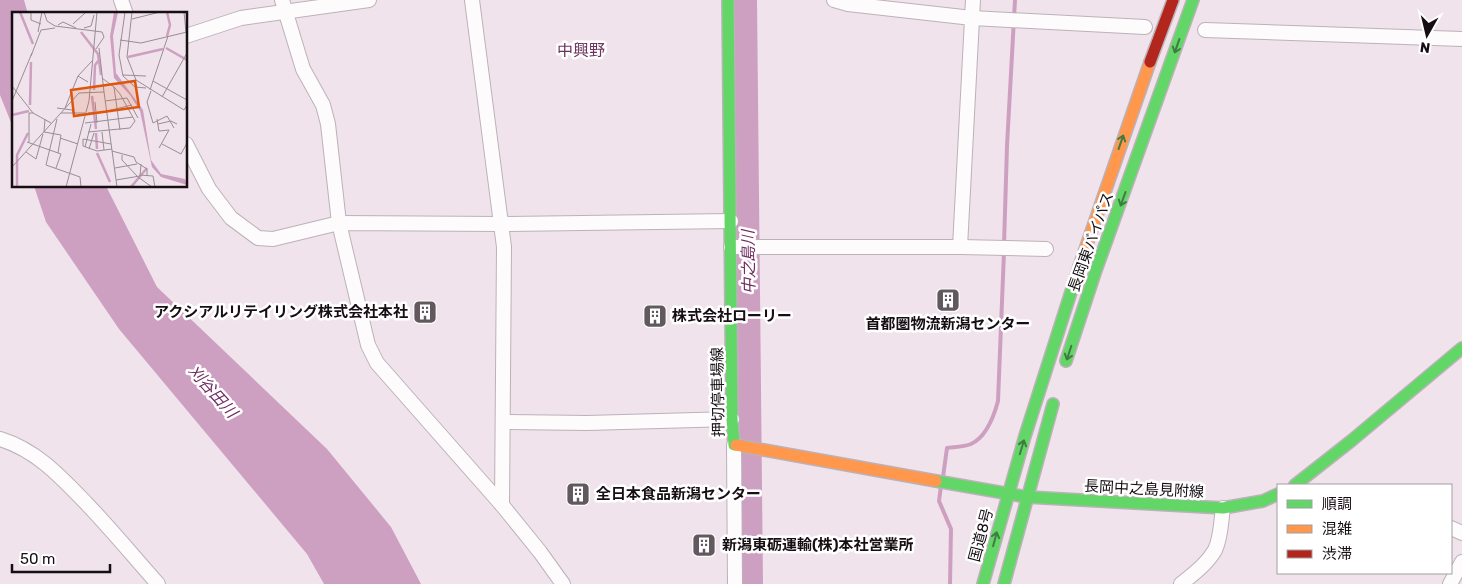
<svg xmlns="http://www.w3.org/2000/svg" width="1462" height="584" font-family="Rubik,'Noto Sans JP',sans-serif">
	<rect width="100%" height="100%" fill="#f0e3ec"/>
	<!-- water -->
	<g fill="#cda0c1">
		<path d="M0,0H24L28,14H14V130L0,95Z"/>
		<path d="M34,186H106L157,287L327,449L391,527L421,584H324L307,554L119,329L46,222Z"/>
	</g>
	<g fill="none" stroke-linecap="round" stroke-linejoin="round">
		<!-- stream -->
		<g stroke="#cda0c1" stroke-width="4">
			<path d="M1004,245L1007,146L1015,0"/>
			<path d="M943,477L947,448C954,447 964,447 971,444C986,437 994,416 998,401L1004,252"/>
			<path d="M941,486L939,501L951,529L950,584"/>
		</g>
		<!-- river -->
		<path stroke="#cda0c1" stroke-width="24" d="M745,0L751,584"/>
		<!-- street casing -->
		<g stroke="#bbb2b8" stroke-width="16">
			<g id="street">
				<path d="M121,0L126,14"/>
				<path d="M282,0L303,69L323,105L328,124L339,223L368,345L377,363L502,505"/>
				<path d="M472,0L504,247L502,505L540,552L563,584"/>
				<path d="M834,0L848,4L972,18L1145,27"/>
				<path d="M1205,30L1462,39"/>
				<path d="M186,36L241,18L369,0"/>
				<path d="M186,144L209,189L231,218L258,238L273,239L339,223L500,224L731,221"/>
				<path d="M731,247H960L1046,249"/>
				<path d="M960,247L973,0"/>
				<path d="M503,422L587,423L732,419"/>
				<path d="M0,439C36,450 60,476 86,503C111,529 134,557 158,584"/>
				<path d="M734,445L735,584"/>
				<path d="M1451,528L1462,533"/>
				<path d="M1181,584C1193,574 1207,564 1215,550C1221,538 1221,521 1223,508"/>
				<path d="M1450,584L1462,562"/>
			</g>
		</g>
		<!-- fast casing -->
		<g stroke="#bbb2b8" stroke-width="14">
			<g id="fast">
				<path d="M728,0L732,419L734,445H736"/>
				<path d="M1066,361L1095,273L1193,0"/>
				<path d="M936,481L1027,497L1223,508L1263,501L1278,494"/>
				<path d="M1295,485L1351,441L1462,348"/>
				<path d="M983,584L1025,436L1079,267"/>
				<path d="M1004,584L1053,404"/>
			</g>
		</g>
		<!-- slow casing -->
		<g stroke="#bbb2b8" stroke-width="14">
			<g id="slow">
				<path d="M1079,267L1150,62"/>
				<path d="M736,445L936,481"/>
			</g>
		</g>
		<!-- jam casing -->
		<g stroke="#bbb2b8" stroke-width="14">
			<path id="jam" d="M1150,62L1173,0"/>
		</g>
		<!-- street -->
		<use href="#street" stroke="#fdfbfc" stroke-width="14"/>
		<!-- fast -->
		<use href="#fast" stroke="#63d668" stroke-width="11"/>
		<!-- slow -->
		<use href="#slow" stroke="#ff974d" stroke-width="11"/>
		<!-- jam -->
		<use href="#jam" stroke="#b3261e" stroke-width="11"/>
	</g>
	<!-- one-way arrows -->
	<defs><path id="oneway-shaft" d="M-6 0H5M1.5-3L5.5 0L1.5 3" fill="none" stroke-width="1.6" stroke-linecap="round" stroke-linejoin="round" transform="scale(1.25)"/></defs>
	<g stroke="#407c42">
		<use href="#oneway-shaft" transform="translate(1177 46) rotate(109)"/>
		<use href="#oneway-shaft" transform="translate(1121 142) rotate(-71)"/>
		<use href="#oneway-shaft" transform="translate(1123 199) rotate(110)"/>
		<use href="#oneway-shaft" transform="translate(1069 353) rotate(108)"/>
		<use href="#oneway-shaft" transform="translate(1022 447) rotate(-73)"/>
		<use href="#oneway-shaft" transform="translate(995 539) rotate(-75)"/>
	</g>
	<!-- icons -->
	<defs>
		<g id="building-square" transform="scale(1.25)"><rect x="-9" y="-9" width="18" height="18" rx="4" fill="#62595f" stroke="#fff"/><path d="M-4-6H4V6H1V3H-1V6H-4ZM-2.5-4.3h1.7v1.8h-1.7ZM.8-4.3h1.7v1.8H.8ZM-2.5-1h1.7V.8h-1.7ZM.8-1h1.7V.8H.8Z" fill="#fff"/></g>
	</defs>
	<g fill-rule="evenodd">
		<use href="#building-square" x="948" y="300"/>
		<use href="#building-square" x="425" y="312"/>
		<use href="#building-square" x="655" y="316"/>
		<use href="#building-square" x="578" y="494"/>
		<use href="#building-square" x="704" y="545"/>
	</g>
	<g text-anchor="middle" stroke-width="5" stroke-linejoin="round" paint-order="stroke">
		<!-- street labels -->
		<g font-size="15" fill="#160e13" stroke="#fff">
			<text transform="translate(1091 242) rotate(-70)" y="5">長岡東バイパス</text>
			<text transform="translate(718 392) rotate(-91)" y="5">押切停車場線</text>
			<text transform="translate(1144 489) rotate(3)" y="5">長岡中之島見附線</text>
			<text transform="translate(981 535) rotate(-75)" y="5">国道8号</text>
		</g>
		<!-- poi labels -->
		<g font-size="15" font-weight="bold" fill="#160e13" stroke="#fff" text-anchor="start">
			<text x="408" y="317" text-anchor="end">アクシアルリテイリング株式会社本社</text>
			<text x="672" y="321">株式会社ローリー</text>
			<text x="948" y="329" text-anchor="middle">首都圏物流新潟センター</text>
			<text x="596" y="499">全日本食品新潟センター</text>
			<text x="722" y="550">新潟東砺運輸(株)本社営業所</text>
		</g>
		<!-- neighbourhood labels -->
		<g font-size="16" fill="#6c335e" stroke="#fff">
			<text x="581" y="56">中興野</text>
		</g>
		<!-- water labels -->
		<g font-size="16" font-style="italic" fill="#712b61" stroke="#fff">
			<text transform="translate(748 262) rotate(-91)" y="6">中之島川</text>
			<text transform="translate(213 391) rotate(48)" y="6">刈谷田川</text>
		</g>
	</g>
	<!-- overview -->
	<g transform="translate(12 12)">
		<rect width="175" height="175" fill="#f0e3ec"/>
		<path d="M102,0H106L101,24L104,61L131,98L139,148L149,162L173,167L175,173L149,165L140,155L128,99L118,83L102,66L98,24Z" fill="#cda0c1"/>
		<path fill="none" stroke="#cda0c1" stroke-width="2.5" d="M8,0L21,32M69,20L86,42L89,63M155,24L158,13L155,0M154,36L175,48M116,45L151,37M82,78L83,53L87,48M80,84L84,117M18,93L19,50M0,103L17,99M84,121L85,137M85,141L98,170M5,175V143L16,121M119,175L135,156"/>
		<path fill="none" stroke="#998e95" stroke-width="1" d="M19,0V8L29,12M32,0L35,9L43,14L90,20L92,25L84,37M113,0L107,43L111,64L123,75L134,76M120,0L115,45L124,68L172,98L175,93M172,0L174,20M120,7L148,0M61,12L74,0M46,13L51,10L64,16M72,16L79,14L82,3M26,20L30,0M108,28L129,31L175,20M87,36L92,80M19,44L29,18L43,16M111,63L134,64M66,64L80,49M90,66L102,75L108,118M141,69L175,88M0,74L21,101L39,111M138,78L156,24M139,79L135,90L141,111L155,104L162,116M150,85L175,41M0,89L20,41M93,89L115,86L126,106M83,90L85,111M45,96L60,98L62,102M53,96L66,64L76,70M95,99L120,93M49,101H73M76,101L95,100M33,107L32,120L49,123L46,141M45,107L34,153L68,165L69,175M145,107L147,119L157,118M73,111L121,105M146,112L159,109L165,112M76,120L118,116L123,109L108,82L102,75M90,120L92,138M48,126L66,132M15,130L49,142L44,156M17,130V101H21M99,132L71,127V134L85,139L100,137M150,132L169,142L175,131M73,135L79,112M147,136L157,118M77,137L82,121M100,139L122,145L124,150L135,157V164M14,140L24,147L31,122M110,143V148L125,164M0,155L67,81L92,80L105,175M103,156L125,152M128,163L141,164L143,175M126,165L140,175M104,168L128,164L129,152M54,175L77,89L85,0"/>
		<path fill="#de550c" fill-opacity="0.15" stroke="#de550c" stroke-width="2.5" d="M123,69L127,95L62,104L59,78Z"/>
		<rect width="175" height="175" fill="none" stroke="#160e13" stroke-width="2.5"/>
	</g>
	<!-- legend -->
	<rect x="1277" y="484" width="175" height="90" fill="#ffffff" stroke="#a29fa1"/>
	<rect x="1287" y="500" width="25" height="8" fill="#63d668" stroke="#a29fa1"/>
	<text x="1322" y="509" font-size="15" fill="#160e13">順調</text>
	<rect x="1287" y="525" width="25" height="8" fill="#ff974d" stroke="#a29fa1"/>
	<text x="1322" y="534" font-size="15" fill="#160e13">混雑</text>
	<rect x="1287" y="550" width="25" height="8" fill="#b3261e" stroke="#a29fa1"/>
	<text x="1322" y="559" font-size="15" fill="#160e13">渋滞</text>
	<!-- north arrow -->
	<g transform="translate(1427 35) rotate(188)" stroke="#ffffff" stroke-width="4" paint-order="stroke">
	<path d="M0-4L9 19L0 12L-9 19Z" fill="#160e13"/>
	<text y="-8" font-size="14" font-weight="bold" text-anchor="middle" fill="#160e13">N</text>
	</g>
	<!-- scale -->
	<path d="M12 564v8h98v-8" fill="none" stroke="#160e13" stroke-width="2.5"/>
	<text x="20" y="564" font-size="15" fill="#160e13" stroke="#ffffff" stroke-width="4" paint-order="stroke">50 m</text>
</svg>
